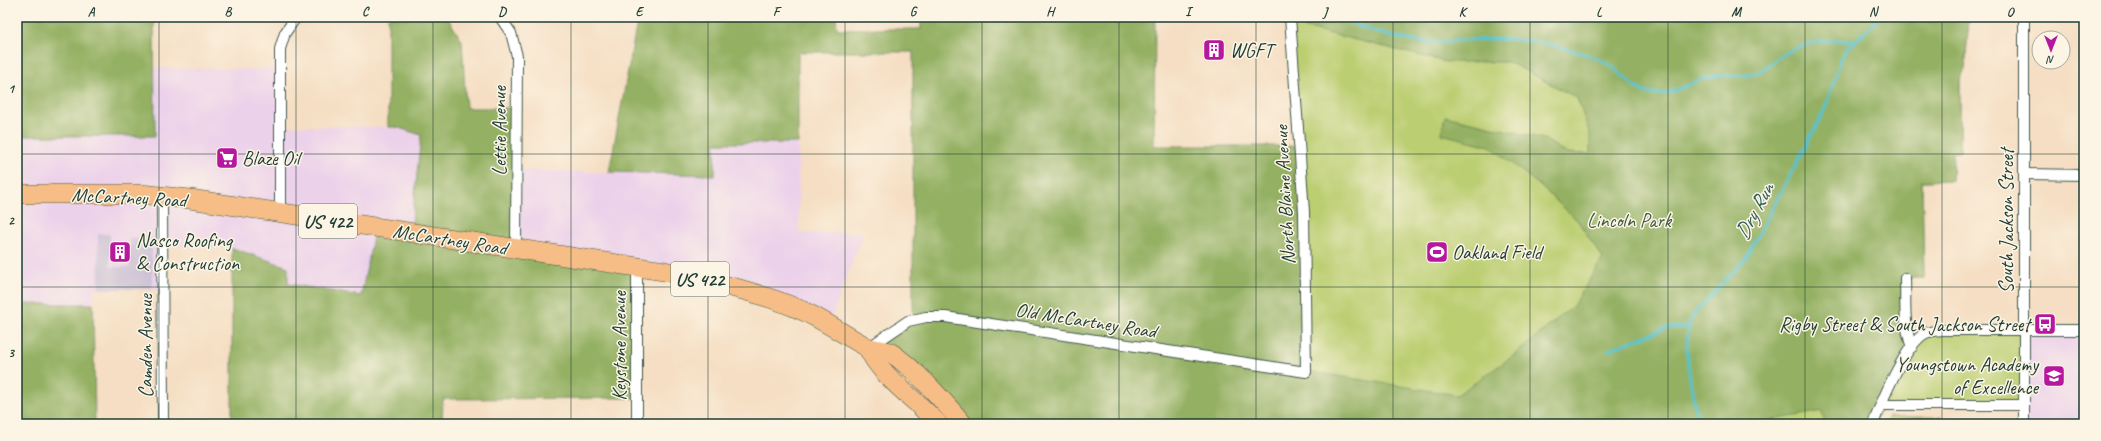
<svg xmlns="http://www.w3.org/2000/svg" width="2101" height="441" font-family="Caveat,sans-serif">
	<rect width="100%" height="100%" fill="#fcf5e5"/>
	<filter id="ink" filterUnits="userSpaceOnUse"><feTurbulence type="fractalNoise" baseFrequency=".025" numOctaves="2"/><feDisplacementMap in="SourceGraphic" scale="8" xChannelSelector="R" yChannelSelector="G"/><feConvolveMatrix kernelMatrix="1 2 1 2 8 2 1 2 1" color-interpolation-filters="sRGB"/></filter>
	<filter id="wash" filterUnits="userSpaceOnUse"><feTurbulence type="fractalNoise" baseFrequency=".012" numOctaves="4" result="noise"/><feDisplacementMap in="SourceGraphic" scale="16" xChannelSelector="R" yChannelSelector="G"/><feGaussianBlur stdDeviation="0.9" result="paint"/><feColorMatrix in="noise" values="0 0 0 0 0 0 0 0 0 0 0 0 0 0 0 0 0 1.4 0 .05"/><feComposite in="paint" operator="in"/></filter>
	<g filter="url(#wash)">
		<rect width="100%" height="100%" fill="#f5dec3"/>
		<!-- built -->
		<g fill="#ecd1ea">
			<path d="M154,68L280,69L281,126L396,127L421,135L411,234L375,228L361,296L288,284L232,248L163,246V289H94L93,304H17V136H155Z"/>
			<path d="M715,143H798L799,233H863L829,324L762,295L516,250L518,170L715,175Z"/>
			<path d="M2025,330H2084V424H2024Z"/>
		</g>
		<!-- industrial -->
		<path fill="#cbbfd5" d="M98,234H110V267H130V238H152V289H99Z"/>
		<!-- green -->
		<g fill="#bbce71" stroke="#6d8652">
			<path d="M1290,17H1969L1965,69L1960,79V152H1953L1952,180L1922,181L1924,278H1906L1912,346L1923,334L2025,330L2024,405H1881L1873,424H1306Z"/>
			<path d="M1889,417H1942V424H1886Z"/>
		</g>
		<!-- forest -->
		<g fill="#94b163" stroke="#5a774c">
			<path d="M17,17H154L155,136H17Z"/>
			<path d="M388,17H447L462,41L466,108H518L516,249L637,269L636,398L443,399L442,424H232V248L288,267V284L361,296L375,228L411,233L421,135L396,127H388Z"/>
			<path d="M638,17H836L837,29H921V17H1155L1154,146H1300L1306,371L1457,395L1513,356L1573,306L1603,258L1577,220L1539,185L1490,146L1442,134L1445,116L1544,139L1566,153L1590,154V134L1577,98L1509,62H1446L1291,24L1290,17H1969L1965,69L1960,79V152H1953L1952,180L1922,181L1924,278H1906L1912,347L1873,424H1825L1822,411C1798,416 1775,419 1752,424H963L946,403L868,348L913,319V52H798V143H715V175L609,172Z"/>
			<path d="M17,304H93L95,424H17Z"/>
		</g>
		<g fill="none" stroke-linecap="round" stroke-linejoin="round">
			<!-- stream -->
			<g stroke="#55c3cc" stroke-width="3">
				<path d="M1353,24C1380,34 1407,42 1436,43C1443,43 1452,41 1460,40C1490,39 1526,37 1556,46C1572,50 1590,54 1605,62C1625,73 1634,96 1660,94C1677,93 1692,81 1709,77C1724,74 1739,78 1754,74C1764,71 1770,62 1779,57C1801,43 1828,37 1854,42"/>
				<path d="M1608,350L1667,328L1688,327"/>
				<path d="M1698,424C1693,389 1680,350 1692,316L1746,258L1824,111L1842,57L1849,46L1881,17"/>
			</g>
		</g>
	</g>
	<g filter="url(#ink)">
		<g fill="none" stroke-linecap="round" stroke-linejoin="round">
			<!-- street casing -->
			<g stroke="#3f5549" stroke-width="12">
				<g id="street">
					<path d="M500,17L511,33L517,56L516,250"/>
					<path d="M2024,17V424"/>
					<path d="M2024,174L2084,175"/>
					<path d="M162,197L163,424"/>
					<path d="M280,214V49L285,33L296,17"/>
					<path d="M1905,278C1906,301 1903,325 1912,347"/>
					<path d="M868,348L908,321L926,317H945L1306,372L1304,212L1290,17"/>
					<path d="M1881,405H2024"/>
					<path d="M637,424V269"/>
					<path d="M1873,424C1882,401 1904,347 1924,334C1929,331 1936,331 1942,330H2084"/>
				</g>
			</g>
			<!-- highway casing -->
			<g stroke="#3f5549" stroke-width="20">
				<g id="highway">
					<path d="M17,194H140L190,199L664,271C710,282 757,291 801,310C824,320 844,335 867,347C875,351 885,348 893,354C919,373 942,399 963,424"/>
					<path d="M868,348C880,376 917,400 938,424"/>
				</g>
			</g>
			<!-- street -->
			<use href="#street" stroke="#fff" stroke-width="10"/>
			<!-- highway -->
			<use href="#highway" stroke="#f6be86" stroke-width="19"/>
		</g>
	</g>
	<!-- grid -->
	<path fill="none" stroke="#1f3d34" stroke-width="1" stroke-opacity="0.55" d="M159,17V424M296,17V424M433,17V424M571,17V424M708,17V424M845,17V424M982,17V424M1119,17V424M1256,17V424M1393,17V424M1530,17V424M1668,17V424M1805,17V424M1942,17V424M17,154H2084M17,287H2084"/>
	<!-- icons -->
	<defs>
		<g id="building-square" transform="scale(1.15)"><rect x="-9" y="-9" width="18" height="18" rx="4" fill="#b5179e" stroke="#fcf5e5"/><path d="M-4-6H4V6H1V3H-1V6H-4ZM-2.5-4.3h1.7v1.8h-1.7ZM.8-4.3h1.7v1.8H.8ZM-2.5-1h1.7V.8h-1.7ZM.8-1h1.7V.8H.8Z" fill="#fff"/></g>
		<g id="supermarket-square" transform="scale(1.15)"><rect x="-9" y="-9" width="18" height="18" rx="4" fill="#b5179e" stroke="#fcf5e5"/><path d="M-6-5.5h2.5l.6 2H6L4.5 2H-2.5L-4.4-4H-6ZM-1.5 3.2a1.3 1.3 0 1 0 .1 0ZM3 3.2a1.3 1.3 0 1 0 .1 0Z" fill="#fff"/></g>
		<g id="stadium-square" transform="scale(1.15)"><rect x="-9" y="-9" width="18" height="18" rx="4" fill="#b5179e" stroke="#fcf5e5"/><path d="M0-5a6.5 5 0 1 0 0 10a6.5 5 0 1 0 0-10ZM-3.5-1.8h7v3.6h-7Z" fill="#fff"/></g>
		<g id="bus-square" transform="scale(1.15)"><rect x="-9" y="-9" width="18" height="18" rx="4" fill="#b5179e" stroke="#fcf5e5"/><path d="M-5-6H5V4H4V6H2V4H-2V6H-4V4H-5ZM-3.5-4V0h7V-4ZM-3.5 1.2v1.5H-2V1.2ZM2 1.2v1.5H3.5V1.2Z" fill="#fff"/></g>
		<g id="school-square" transform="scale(1.15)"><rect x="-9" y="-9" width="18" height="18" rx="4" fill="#b5179e" stroke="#fcf5e5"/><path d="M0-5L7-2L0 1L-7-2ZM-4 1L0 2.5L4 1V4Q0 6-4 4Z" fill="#fff"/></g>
	</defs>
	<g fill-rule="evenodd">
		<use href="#building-square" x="1214" y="50"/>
		<use href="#supermarket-square" x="227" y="158"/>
		<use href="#building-square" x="120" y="252"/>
		<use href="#stadium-square" x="1437" y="252"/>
		<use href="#bus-square" x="2045" y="324"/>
		<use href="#school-square" x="2054" y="376"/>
	</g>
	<g text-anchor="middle" stroke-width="3" stroke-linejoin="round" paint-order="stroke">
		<!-- shield labels -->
		<g fill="#fcf5e5" stroke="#617469" stroke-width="1">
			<rect x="299" y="204" width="58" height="34" rx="3"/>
			<rect x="671" y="262" width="58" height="34" rx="3"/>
		</g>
		<g font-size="19" font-weight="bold" fill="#1f3d34">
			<text x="328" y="228">US 422</text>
			<text x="700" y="286">US 422</text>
		</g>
		<!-- poi labels -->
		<g font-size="20" fill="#1f3d34" stroke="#fcf5e5" text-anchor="start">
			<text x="1230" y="57">WGFT</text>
			<text x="242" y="165">Blaze Oil</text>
			<text x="136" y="247">Nasco Roofing<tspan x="136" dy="23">&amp; Construction</tspan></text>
			<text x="1452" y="259">Oakland Field</text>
			<text x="2030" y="331" text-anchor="end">Rigby Street &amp; South Jackson Street</text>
			<text x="2038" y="371" text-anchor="end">Youngstown Academy<tspan x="2038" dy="23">of Excellence</tspan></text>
		</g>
		<!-- street labels -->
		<g font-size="20" fill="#1f3d34" stroke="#fcf5e5">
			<text transform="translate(499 131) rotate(-90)" y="7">Lettie Avenue</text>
			<text transform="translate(1284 195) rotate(-93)" y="7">North Blaine Avenue</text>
			<text transform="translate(129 197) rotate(3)" y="7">McCartney Road</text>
			<text transform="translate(2006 221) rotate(-90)" y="7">South Jackson Street</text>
			<text transform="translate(450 239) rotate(9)" y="7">McCartney Road</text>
			<text transform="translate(1086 320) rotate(9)" y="7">Old McCartney Road</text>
			<text transform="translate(145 346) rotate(-90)" y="7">Camden Avenue</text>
			<text transform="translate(619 346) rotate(-90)" y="7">Keystone Avenue</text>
		</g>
		<!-- park labels -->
		<g font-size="20" fill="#3e5a40" stroke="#fcf5e5">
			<text x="1629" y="227">Lincoln Park</text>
		</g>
		<!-- water labels -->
		<g font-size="21" font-style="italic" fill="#2c5e5a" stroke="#fcf5e5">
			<text transform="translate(1754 211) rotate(-62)" y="7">Dry Run</text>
		</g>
	</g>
	<!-- margin -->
	<rect width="2101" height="441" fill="none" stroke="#fcf5e5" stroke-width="44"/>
	<!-- north arrow -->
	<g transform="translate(2051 50) rotate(180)"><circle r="19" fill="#fcf5e5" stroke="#a4ab9e"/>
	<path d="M0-3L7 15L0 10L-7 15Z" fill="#b5179e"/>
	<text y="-6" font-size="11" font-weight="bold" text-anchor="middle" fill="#1f3d34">N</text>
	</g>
	<rect x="22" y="22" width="2057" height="397" fill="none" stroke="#1f3d34" stroke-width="1.5"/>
	<g font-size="13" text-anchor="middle" font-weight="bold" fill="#1f3d34">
		<text x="91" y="16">A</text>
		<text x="228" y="16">B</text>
		<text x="365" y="16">C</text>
		<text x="502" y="16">D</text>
		<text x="639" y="16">E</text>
		<text x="776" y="16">F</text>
		<text x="913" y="16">G</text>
		<text x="1050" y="16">H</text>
		<text x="1188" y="16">I</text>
		<text x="1325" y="16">J</text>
		<text x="1462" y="16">K</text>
		<text x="1599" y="16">L</text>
		<text x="1736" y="16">M</text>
		<text x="1873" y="16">N</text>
		<text x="2010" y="16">O</text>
		<text x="11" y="93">1</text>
		<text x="11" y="225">2</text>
		<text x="11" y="357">3</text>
	</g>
</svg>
